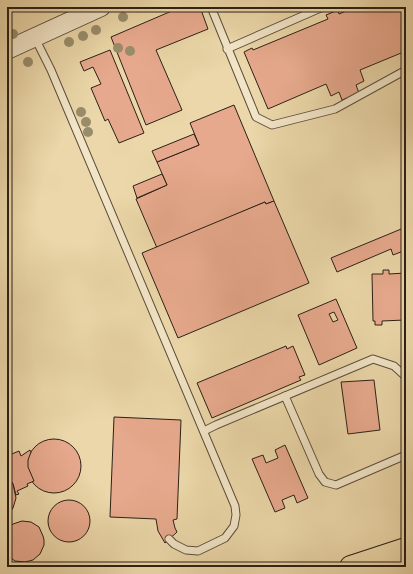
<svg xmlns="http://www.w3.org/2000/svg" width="413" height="574" font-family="'Libre Caslon Text',serif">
	<rect width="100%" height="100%" fill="#ebd7a9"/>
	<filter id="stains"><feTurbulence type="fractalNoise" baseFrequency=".005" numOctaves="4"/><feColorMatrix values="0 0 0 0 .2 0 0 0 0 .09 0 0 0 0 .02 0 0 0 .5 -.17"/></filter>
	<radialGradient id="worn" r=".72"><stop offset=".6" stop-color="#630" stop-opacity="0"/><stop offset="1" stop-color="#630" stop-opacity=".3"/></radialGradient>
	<!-- building -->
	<g fill="#e7a98d" stroke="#2c2016" fill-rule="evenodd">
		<path d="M181,7H200L208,29L156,50L182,110L146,125L111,37Z"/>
		<path d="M356,7H401L406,18V51L360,70L364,81L356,85L359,93L342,100L339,92L331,96L326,84L268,109L244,52L252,48L253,50L328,19L326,15L338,10L339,14Z"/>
		<path d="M110,50L144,133L119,143L108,119L105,121L91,88L101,84L93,67L84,71L80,62Z"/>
		<path d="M234,105L274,201L266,204L265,202L157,248L136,199L167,185L157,162L199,145L190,123Z"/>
		<path d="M194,134L199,145L157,162L152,151Z"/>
		<path d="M162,174L167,185L137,198L133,186Z"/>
		<path d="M274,201L309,283L178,338L142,253L265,202L266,204Z"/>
		<path d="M406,227V250L393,255L391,249L337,272L331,258Z"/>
		<path d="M383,270H389V274L406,273V335L405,320L382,321V325H375V321H373L372,274H383Z"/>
		<path d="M336,299L357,348L319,365L298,315ZM334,312L338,320L333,322L329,314Z"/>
		<path d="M286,346L287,349L293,346L305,375L299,377L301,380L212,418L197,383Z"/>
		<path d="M374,380L380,430L348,434L341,382Z"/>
		<path d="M114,417L181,420L177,519L173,520L175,528L177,532L165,543L158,531L156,519L110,517Z"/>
		<circle cx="54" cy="466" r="27"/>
		<path d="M285,445L308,498L297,503L294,495L282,500L285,508L275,512L252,459L263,455L266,463L278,458L275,450Z"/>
		<path d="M30,450L31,452L28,460V467L34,481L27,484L28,486L17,491L19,494L16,495L13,484L7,475V456L19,451L21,456Z"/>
		<path d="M7,476L13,484L16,498L13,508L7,516Z"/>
		<circle cx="69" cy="521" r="21"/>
		<path d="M22,521L31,522L39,527L43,536L44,540V545L40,554L33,560L25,562L15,561L7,555V528L13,524Z"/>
	</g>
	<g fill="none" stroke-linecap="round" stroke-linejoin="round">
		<!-- service casing -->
		<g stroke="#5c4e3b" stroke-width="9">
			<g id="service">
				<path d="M211,7L256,117L272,125L335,109L406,70"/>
				<path d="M35,38L51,70L235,506L236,515L234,526L225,538L198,551L186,550L174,544L169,539"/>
				<path d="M227,49L323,7"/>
				<path d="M285,396L319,474L325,482L336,485L406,455"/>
				<path d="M204,431L216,425L373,359L394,366L406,377"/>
			</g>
		</g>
		<!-- tertiary casing -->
		<g stroke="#5c4e3b" stroke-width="20">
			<path id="tertiary" d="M7,50L101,7"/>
		</g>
		<!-- primary casing -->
		<g stroke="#2c2016" stroke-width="24">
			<path id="primary" d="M351,567L406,549"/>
		</g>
		<!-- service -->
		<use href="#service" stroke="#f2e5c7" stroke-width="7"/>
		<!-- tertiary -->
		<use href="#tertiary" stroke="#f2e5c7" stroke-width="18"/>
		<!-- primary -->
		<use href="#primary" stroke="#ebd7a9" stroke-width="22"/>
	</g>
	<!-- trees -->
	<g fill="#988d6b">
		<circle cx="123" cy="17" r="5"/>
		<circle cx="96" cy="30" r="5"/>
		<circle cx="13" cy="34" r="5"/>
		<circle cx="83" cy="36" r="5"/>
		<circle cx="69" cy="42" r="5"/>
		<circle cx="118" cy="48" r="5"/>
		<circle cx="130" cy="51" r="5"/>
		<circle cx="28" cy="62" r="5"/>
		<circle cx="81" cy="112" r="5"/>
		<circle cx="86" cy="122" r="5"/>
		<circle cx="88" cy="132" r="5"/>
	</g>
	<!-- margin -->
	<rect width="413" height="574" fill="none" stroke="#ebd7a9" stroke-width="24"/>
	<rect x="8" y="8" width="397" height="558" fill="none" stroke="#2c2016" stroke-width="2"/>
	<rect x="12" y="12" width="389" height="550" fill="none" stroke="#2c2016"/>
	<rect width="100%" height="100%" filter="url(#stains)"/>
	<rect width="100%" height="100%" fill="url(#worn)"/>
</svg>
